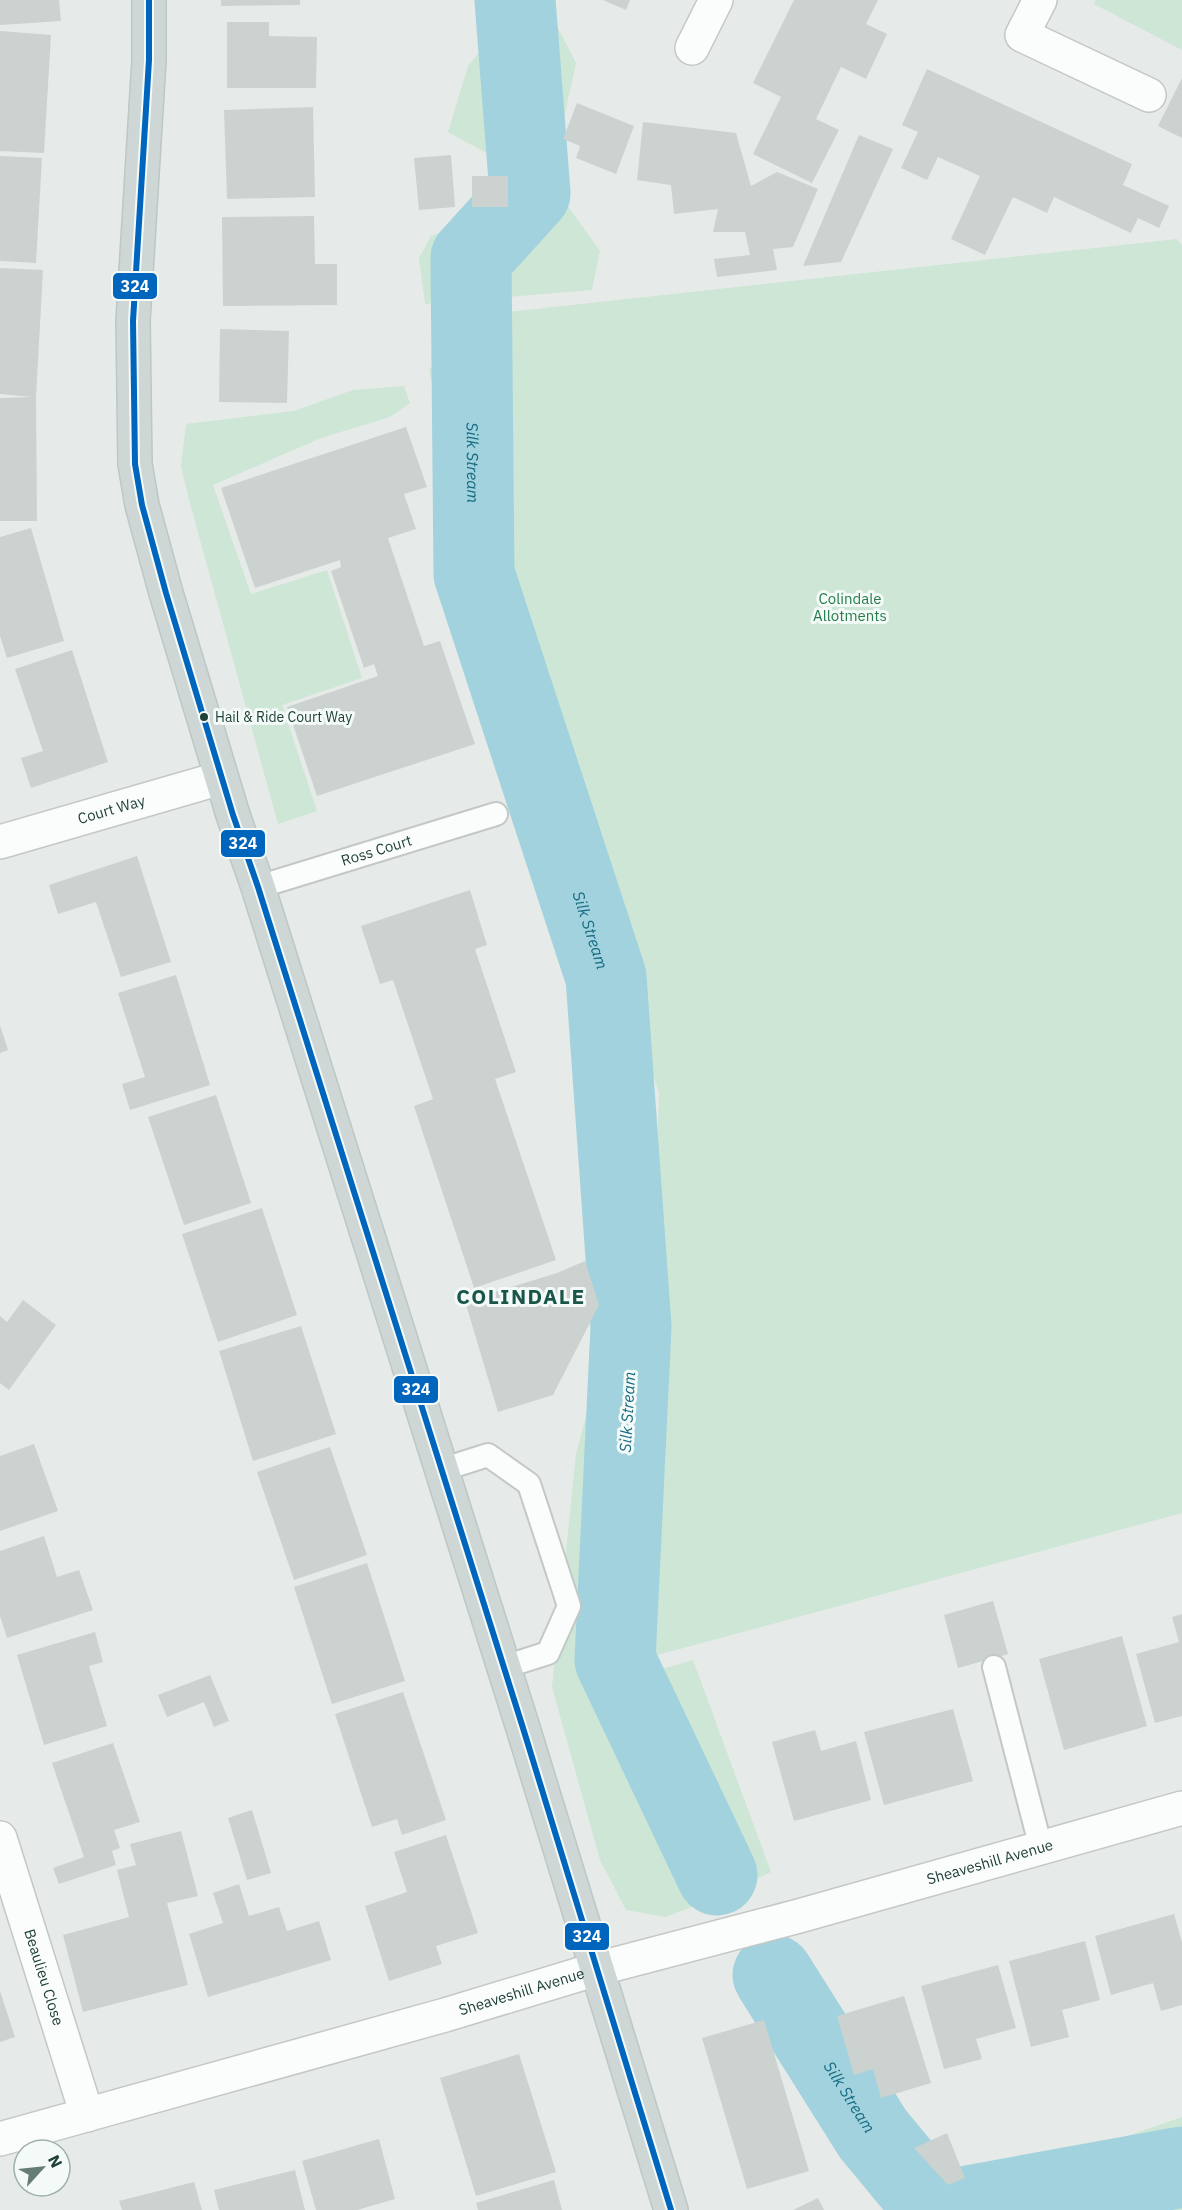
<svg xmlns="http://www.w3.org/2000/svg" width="1182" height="2210" font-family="'IBM Plex Sans',sans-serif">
	<rect width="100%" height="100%" fill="#e6ebe9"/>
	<!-- green -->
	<g fill="#cde6d6">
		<path d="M477,0H550L552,16L576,63L560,136L555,188L600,251L592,290L425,304L419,258L431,236L476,219L497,202L490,155L448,132L468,66L484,46Z"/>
		<path d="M1096,0H1182V50L1094,4Z"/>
		<path d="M1177,239L1182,245V1513L639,1660L659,1093L490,573L480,315Z"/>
		<path d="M456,356L478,365V514L484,575L537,740L646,1099L629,1664L638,1676L693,1660L771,1872L732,1892L665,1917L626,1910L600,1860L552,1687L576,1454L612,1317L611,1175L586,991L549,854L513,745L444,595L442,542L448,463L429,369Z"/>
		<path d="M404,386L410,403L390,417L321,438L213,485L251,594L327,570L362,678L282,705L317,811L278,824L188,496L181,466L186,424L294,411L353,390Z"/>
		<path d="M1182,2117V2210H908L872,2177L957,2195Z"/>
	</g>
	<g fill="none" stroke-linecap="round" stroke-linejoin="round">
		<!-- river -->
		<g stroke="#a2d2dd" stroke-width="81">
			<path id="s1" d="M515,0L530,193L471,258L474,574L606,977L631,1327L615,1660L717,1875"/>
			<path id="s2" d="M773,1975L873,2134L936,2210"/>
			<path d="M946,2210L1182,2167"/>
		</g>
	</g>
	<!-- building -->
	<g fill="#ccd2d0">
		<path d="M0,0H59L61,21L0,25Z"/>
		<path d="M221,0H300V5L221,6Z"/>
		<path d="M603,0H630L626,10Z"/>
		<path d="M794,0H878L866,24L887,34L866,79L841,67L816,119L839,130L812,183L753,154L781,97L753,83Z"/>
		<path d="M227,22H269V36L317,37L316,88H227Z"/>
		<path d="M0,31L51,35L44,153L0,151Z"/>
		<path d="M927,69L1132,164L1123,185L1169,206L1159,228L1138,218L1131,233L1054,197L1047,213L1013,197L985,255L951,239L980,176L938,157L927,180L901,168L918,132L902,125Z"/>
		<path d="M1182,78V138L1158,126Z"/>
		<path d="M577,103L634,126L616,174L576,158L580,146L563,139Z"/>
		<path d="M313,107L315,197L227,199L224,110Z"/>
		<path d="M643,122L736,133L751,186L777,172L818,189L793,247L773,249L777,270L717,277L714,259L750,255L745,232H713L718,209L674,214L671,185L637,180Z"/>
		<path d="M859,135L893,149L841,262L803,266Z"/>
		<path d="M451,155L455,207L419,210L414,158Z"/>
		<path d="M0,156L42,158L36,263L0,261Z"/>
		<rect x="472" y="176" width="36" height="31"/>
		<path d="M314,216L315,264H337V305L223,306L222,217Z"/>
		<path d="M0,268L43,270L36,397L37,521H0V398L32,397L0,394Z"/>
		<path d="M220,329L289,331L287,403L219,402Z"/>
		<path d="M406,427L427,487L404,494L416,529L388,538L424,646L440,641L475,744L317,796L287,707L378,676L374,664L364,668L331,571L341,567L340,560L255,588L221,488Z"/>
		<path d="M31,528L64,641L7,658L0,636V537Z"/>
		<path d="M72,650L108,762L31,788L21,758L43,751L15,669Z"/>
		<path d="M137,856L171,962L121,977L96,902L58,914L49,885Z"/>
		<path d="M470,890L487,945L475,949L516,1072L495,1079L556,1260L474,1288L414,1106L433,1099L393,980L380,984L361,926Z"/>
		<path d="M176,975L210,1085L130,1110L122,1084L145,1077L118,993Z"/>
		<path d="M0,1025L8,1050L0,1053Z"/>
		<path d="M216,1095L251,1203L184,1225L148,1117Z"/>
		<path d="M262,1208L297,1315L218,1342L182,1234Z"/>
		<path d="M585,1261L599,1305L553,1395L498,1412L465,1301L557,1273Z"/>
		<path d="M23,1300L56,1325L9,1390L0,1383V1316L7,1322Z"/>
		<path d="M301,1326L336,1434L253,1461L219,1351Z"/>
		<path d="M34,1444L58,1511L0,1531V1456Z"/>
		<path d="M330,1447L367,1555L294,1580L257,1472Z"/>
		<path d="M44,1536L57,1577L79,1570L93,1610L7,1638L0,1616V1551Z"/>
		<path d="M367,1563L405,1681L332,1704L294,1587Z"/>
		<path d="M993,1601L1008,1654L958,1668L944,1615Z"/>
		<path d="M1182,1614V1716L1155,1723L1136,1654L1179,1642L1172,1617Z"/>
		<path d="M95,1632L103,1662L89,1666L107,1726L44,1745L17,1655Z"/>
		<path d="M1122,1636L1147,1726L1064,1750L1039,1659Z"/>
		<path d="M210,1675L229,1721L214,1727L204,1702L167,1717L158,1695Z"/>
		<path d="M403,1692L446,1820L402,1835L397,1819L372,1827L335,1714Z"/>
		<path d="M953,1709L973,1781L884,1805L864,1732Z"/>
		<path d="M815,1730L821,1751L856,1741L871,1800L794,1821L772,1742Z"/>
		<path d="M113,1743L140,1822L114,1830L120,1848L112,1851L116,1865L59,1884L53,1868L84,1857L52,1763Z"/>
		<path d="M252,1810L271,1873L247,1880L228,1818Z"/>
		<path d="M181,1831L198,1896L167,1903L188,1985L83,2012L63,1935L129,1917L117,1870L136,1865L130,1844Z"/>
		<path d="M446,1835L478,1933L436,1946L442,1964L389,1981L365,1906L407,1892L394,1852Z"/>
		<path d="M239,1884L249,1916L279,1907L287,1931L319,1921L331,1960L208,1997L189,1934L223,1923L213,1893Z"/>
		<path d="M1174,1914L1182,1942V2005L1161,2011L1153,1983L1111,1995L1095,1936Z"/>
		<path d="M1085,1941L1100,2000L1062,2010L1069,2037L1031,2047L1009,1961Z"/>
		<path d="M998,1965L1016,2028L976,2039L982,2059L944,2069L921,1986Z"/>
		<path d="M0,1991L15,2037L0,2042Z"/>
		<path d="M904,1996L931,2083L881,2098L873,2069L854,2075L837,2016Z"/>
		<path d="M764,2020L809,2171L747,2189L702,2038Z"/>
		<path d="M519,2054L556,2172L476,2196L440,2078Z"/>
		<path d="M947,2133L965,2178L948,2185L914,2148Z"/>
		<path d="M379,2139L395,2199L357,2210H316L302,2161Z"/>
		<path d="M295,2170L305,2210H219L214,2190Z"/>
		<path d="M554,2180L562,2210H478L476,2203Z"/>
		<path d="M194,2182L202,2210H122L119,2201Z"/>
		<path d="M818,2198L824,2210H793Z"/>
	</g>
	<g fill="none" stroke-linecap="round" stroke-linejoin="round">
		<!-- service casing -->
		<g stroke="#c3c8c6" stroke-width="26">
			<g id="service">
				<path id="s3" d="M258,887L496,814"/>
				<path d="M441,1470L488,1455L529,1484L569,1606L548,1653L504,1667"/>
				<path d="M994,1667L1041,1848"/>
			</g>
		</g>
		<!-- minor casing -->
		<g stroke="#c3c8c6" stroke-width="36">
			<g id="minor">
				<path d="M1040,0L1022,35L1149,95"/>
				<path d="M692,48L716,0"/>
				<path id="s4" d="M0,842L221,778"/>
				<path id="s5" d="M0,1838L87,2115"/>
				<path id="s6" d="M0,2139L445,2015L597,1969L799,1916L1182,1808"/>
			</g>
		</g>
		<!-- primary casing -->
		<g stroke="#bdc7c4" stroke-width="36">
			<path id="primary" d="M149,0V60L133,321L135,464L142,505L166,593L233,815L258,887L523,1728L671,2210"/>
		</g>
		<!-- service -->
		<use href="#service" stroke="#fbfcfc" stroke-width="22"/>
		<!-- minor -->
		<use href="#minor" stroke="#fbfcfc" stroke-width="33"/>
		<!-- primary -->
		<use href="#primary" stroke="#ced7d5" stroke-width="33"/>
		<!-- bus-1 casing -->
		<g stroke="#f4faf7" stroke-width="10">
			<path id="bus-1" d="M149,0V60L133,321L135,464L142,505L166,593L233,815L258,887L523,1728L671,2210"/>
		</g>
		<!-- bus-1 -->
		<use href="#bus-1" stroke="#0065bd" stroke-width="6"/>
	</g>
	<!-- markers -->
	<circle fill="#20413a" stroke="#f4faf7" stroke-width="2" cx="204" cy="717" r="5"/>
	<g text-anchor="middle" stroke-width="6" stroke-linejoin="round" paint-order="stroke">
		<!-- bus labels -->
		<g font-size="14" fill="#20413a" stroke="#f4faf7" text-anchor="start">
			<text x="215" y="722">Hail &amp; Ride Court Way</text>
		</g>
		<!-- park labels -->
		<g font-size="15" fill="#267c4c" stroke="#f4faf7">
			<text x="850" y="604">Colindale<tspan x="850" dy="17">Allotments</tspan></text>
		</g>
		<!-- street labels -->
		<g font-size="15" fill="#20413a" stroke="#f4faf7">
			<text dy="5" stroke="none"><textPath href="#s4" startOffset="116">Court Way</textPath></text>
			<text dy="5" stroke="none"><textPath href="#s3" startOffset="124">Ross Court</textPath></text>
			<text dy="5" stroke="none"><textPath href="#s6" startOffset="1028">Sheaveshill Avenue</textPath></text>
			<text dy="5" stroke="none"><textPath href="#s5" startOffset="146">Beaulieu Close</textPath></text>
			<text dy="5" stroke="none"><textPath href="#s6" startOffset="542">Sheaveshill Avenue</textPath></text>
		</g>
		<!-- water labels -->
		<g font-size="16" font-style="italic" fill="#146b83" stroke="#f4faf7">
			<text dy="6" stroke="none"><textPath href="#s1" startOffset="486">Silk Stream</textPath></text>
			<text dy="6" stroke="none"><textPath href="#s1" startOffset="972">Silk Stream</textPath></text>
			<text transform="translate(627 1412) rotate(-87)" y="6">Silk Stream</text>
			<text dy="6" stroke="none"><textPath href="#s2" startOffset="144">Silk Stream</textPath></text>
		</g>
		<!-- district labels -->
		<g font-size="21" font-weight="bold" letter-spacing="1.5" fill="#1a554a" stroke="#f4faf7">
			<text x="521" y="1304">COLINDALE</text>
		</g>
	</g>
	<g stroke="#f4faf7" stroke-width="2">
		<rect x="112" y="272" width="46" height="28" rx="6" fill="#0065bd"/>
		<rect x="220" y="829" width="46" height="29" rx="6" fill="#0065bd"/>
		<rect x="393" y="1375" width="46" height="29" rx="6" fill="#0065bd"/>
		<rect x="564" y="1922" width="46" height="29" rx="6" fill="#0065bd"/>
	</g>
	<g font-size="16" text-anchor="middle" font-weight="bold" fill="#fff">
		<text x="135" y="292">324</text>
		<text x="243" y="849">324</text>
		<text x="416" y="1395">324</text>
		<text x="587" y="1942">324</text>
	</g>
	<!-- north arrow -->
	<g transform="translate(42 2168) rotate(63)"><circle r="28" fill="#f4faf7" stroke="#9fb0ab" stroke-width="1.5"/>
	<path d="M0-4.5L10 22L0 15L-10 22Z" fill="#657c77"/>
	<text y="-9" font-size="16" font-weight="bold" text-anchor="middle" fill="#20413a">N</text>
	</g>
</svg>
